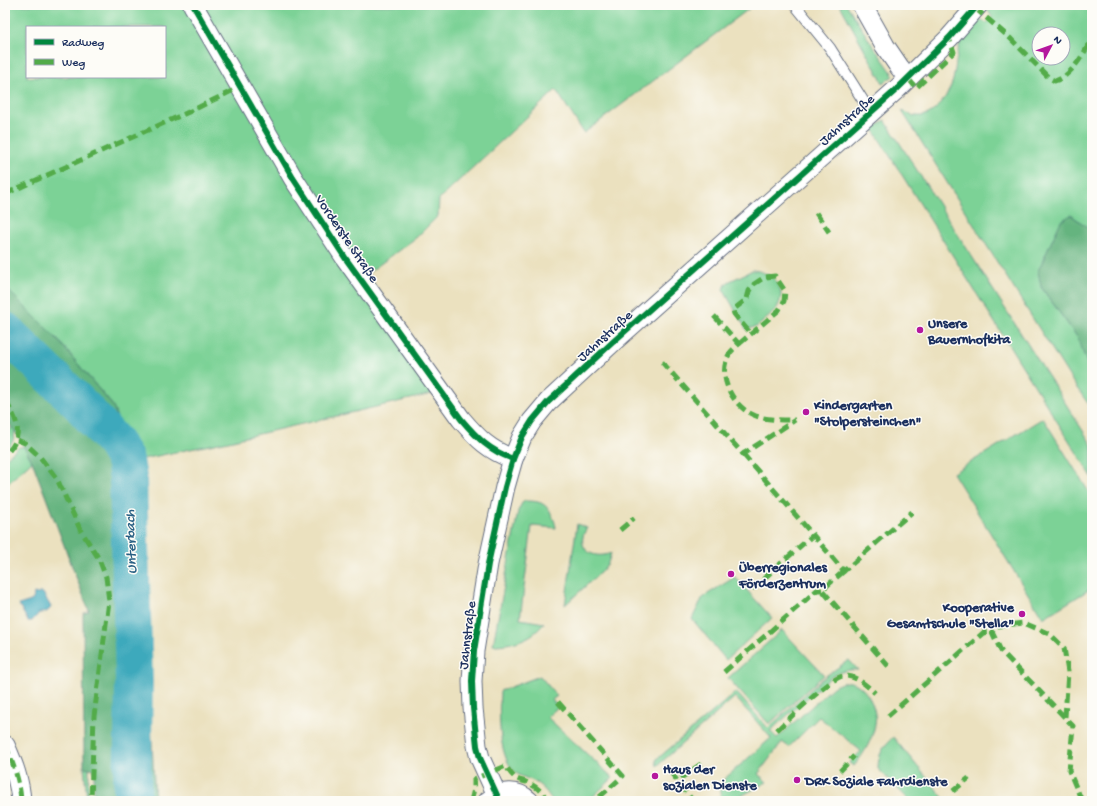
<svg xmlns="http://www.w3.org/2000/svg" width="1097" height="806" font-family="'Gochi Hand',sans-serif">
	<rect width="100%" height="100%" fill="#fdfcf7"/>
	<filter id="ink" filterUnits="userSpaceOnUse"><feTurbulence type="fractalNoise" baseFrequency=".025" numOctaves="2"/><feDisplacementMap in="SourceGraphic" scale="8" xChannelSelector="R" yChannelSelector="G"/><feConvolveMatrix kernelMatrix="1 2 1 2 8 2 1 2 1" color-interpolation-filters="sRGB"/></filter>
	<filter id="wash" filterUnits="userSpaceOnUse"><feTurbulence type="fractalNoise" baseFrequency=".012" numOctaves="4" result="noise"/><feDisplacementMap in="SourceGraphic" scale="16" xChannelSelector="R" yChannelSelector="G"/><feGaussianBlur stdDeviation="0.9" result="paint"/><feColorMatrix in="noise" values="0 0 0 0 0 0 0 0 0 0 0 0 0 0 0 0 0 1.4 0 .05"/><feComposite in="paint" operator="in"/></filter>
	<g filter="url(#wash)">
		<rect width="100%" height="100%" fill="#ebe1bf"/>
		<!-- green -->
		<g fill="#7cd296" stroke="#4c807a" fill-rule="evenodd">
			<path d="M5,5H754L584,133L556,90L439,199L438,216L417,237L368,273L432,394L224,442L138,460L131,440L121,430L113,406L57,339L5,287ZM27,27H165V77H27Z"/>
			<path d="M840,5H847L869,40L891,71L893,76L883,83Z"/>
			<path d="M988,5H1092V231L1071,215L1041,287L1078,338L1092,377V409L1074,384L902,111C907,113 912,116 917,116C935,118 949,94 953,80C956,68 956,55 960,43C963,32 974,15 987,23L992,17L986,8ZM1039,34H1063V58H1039Z"/>
			<path d="M885,120L1092,445V477L873,129Z"/>
			<path d="M753,270C771,272 788,286 778,306C777,310 760,325 756,327C753,328 749,328 746,329L723,289L728,282Z"/>
			<path d="M1043,418L1092,497V588L1043,618L953,473Z"/>
			<path d="M12,427L15,431C14,440 12,445 5,452V435Z"/>
			<path d="M19,447H24L32,461L5,486V459Z"/>
			<path d="M525,501C529,501 537,501 541,503C550,507 555,520 556,528L532,526L520,619L544,623C533,639 512,645 493,645L518,511L522,503Z"/>
			<path d="M577,524L587,528C574,547 592,561 611,553L608,563L602,571L565,605Z"/>
			<path d="M735,577L772,618L726,660L692,619L703,597Z"/>
			<path d="M782,630L824,675L769,724L728,678Z"/>
			<path d="M849,660L858,670C847,669 839,672 830,678L770,731L777,738L833,687C839,684 844,681 851,682C867,686 878,710 875,725C872,740 864,754 854,766L849,763L861,751L819,717L789,747L782,742L758,774L767,782L741,796L735,801H721L720,789L722,781L771,738L735,697L657,766L656,760L736,692L768,728L827,675Z"/>
			<path d="M540,676L557,696L552,700L558,707L547,717L613,778L588,801H552C548,792 540,784 531,780C527,778 522,777 519,775C497,762 499,713 500,691Z"/>
			<path d="M893,737L946,801H910L878,769C878,754 883,747 893,737Z"/>
			<path d="M84,767L89,768L88,801H87Z"/>
		</g>
		<!-- forest -->
		<g fill="#65b47f" stroke="#40726e">
			<path d="M1071,215L1092,231V377L1078,338L1041,287L1038,271L1061,221Z"/>
			<path d="M5,287L57,339L113,406L121,430L131,440L138,460L155,801H94V769L84,767L83,614L89,611L32,461L15,431L5,420Z"/>
		</g>
		<!-- water -->
		<path fill="#3da9bc" stroke="#2c6c8d" d="M40,592L43,593L51,607C49,612 44,613 39,613L32,621H28L19,605C23,603 31,602 33,599C34,597 33,594 34,593L38,594Z"/>
		<g fill="none" stroke-linecap="round" stroke-linejoin="round">
			<!-- river -->
			<path stroke="#3da9bc" stroke-width="38" d="M5,331L82,406L115,443L125,460L128,478L134,681L132,801"/>
		</g>
	</g>
	<g filter="url(#ink)">
		<g fill="none" stroke-linecap="round" stroke-linejoin="round">
			<!-- service casing -->
			<g stroke="#646d80" stroke-width="12">
				<path id="service" d="M795,5L830,48L871,113"/>
			</g>
			<!-- minor casing -->
			<g stroke="#646d80" stroke-width="21">
				<g id="minor">
					<path d="M193,5L293,178L346,259L461,419C478,439 489,450 513,459"/>
					<path d="M862,5L885,46L900,68L908,78"/>
					<path d="M5,745C13,763 20,781 21,801"/>
					<path d="M497,795L480,758L477,746L473,708L472,681L474,651L488,564L505,487L513,459L522,437L532,421L548,402L614,341L896,90L949,38L978,5"/>
					<path d="M488,801C500,791 517,789 529,801"/>
				</g>
			</g>
			<!-- service -->
			<use href="#service" stroke="#fff" stroke-width="10"/>
			<!-- minor -->
			<use href="#minor" stroke="#fff" stroke-width="19"/>
			<!-- quiet -->
			<g stroke="#52ab49" stroke-width="5" stroke-dasharray="10 5" stroke-linecap="butt">
				<path d="M975,8L1010,38L1048,77L1055,81C1073,75 1082,55 1092,40"/>
				<path d="M908,78L916,88L954,52L949,38"/>
				<path d="M5,194L193,110L240,87"/>
				<path d="M816,213L829,232"/>
				<path d="M714,316L739,344C736,347 732,350 730,353C715,375 733,408 756,416C768,420 782,420 795,420"/>
				<path d="M739,344L779,310L784,301L785,291L775,276L765,277L754,284L749,291L747,299L733,310L734,314L751,334"/>
				<path d="M662,362L743,454L795,420"/>
				<path d="M5,401C19,421 24,437 5,455"/>
				<path d="M17,440L25,443L40,457L57,479L80,529L99,559L106,577L109,601L94,716L91,801"/>
				<path d="M743,454L844,571L912,512"/>
				<path d="M620,530L634,518"/>
				<path d="M844,571L822,590L890,668"/>
				<path d="M752,589L813,535"/>
				<path d="M724,672L817,590H822"/>
				<path d="M558,702L623,776L595,801"/>
				<path d="M888,716L975,640L983,633L992,632"/>
				<path d="M1065,717L1068,672L1064,648L1050,634L1024,623L997,626L992,632L1001,651L1073,726L1069,771L1082,801"/>
				<path d="M777,730C788,720 831,677 843,676C856,675 866,685 875,693"/>
				<path d="M5,745C13,763 20,781 21,801"/>
				<path d="M840,771L854,756"/>
				<path d="M685,775C681,770 675,766 672,774L693,801"/>
				<path d="M681,778L701,764"/>
				<path d="M953,791L969,778"/>
				<path d="M471,801L474,789V779L506,766C509,771 512,776 517,779C519,780 523,781 526,782C536,786 543,792 548,801"/>
				<path d="M790,801L791,800"/>
			</g>
			<!-- cycleway casing -->
			<g stroke="#fdfcf7" stroke-width="8">
				<g id="cycleway">
					<path d="M193,5L293,178L346,259L461,419C478,439 489,450 513,459"/>
					<path d="M497,795L480,758L477,746L473,708L472,681L474,651L488,564L505,487L513,459L522,437L532,421L548,402L614,341L896,90L949,38L978,5"/>
				</g>
			</g>
			<!-- cycleway -->
			<use href="#cycleway" stroke="#00873e" stroke-width="6"/>
		</g>
	</g>
	<!-- markers -->
	<g fill="#b5179e" stroke="#fdfcf7" stroke-width="1.5">
		<circle cx="920" cy="330" r="4"/>
		<circle cx="806" cy="412" r="4"/>
		<circle cx="731" cy="574" r="4"/>
		<circle cx="1022" cy="614" r="4"/>
		<circle cx="655" cy="776" r="4"/>
		<circle cx="797" cy="780" r="4"/>
	</g>
	<g text-anchor="middle" stroke-width="3" stroke-linejoin="round" paint-order="stroke">
		<!-- street labels -->
		<g font-size="14" fill="#1b2f5e" stroke="#fdfcf7">
			<text transform="translate(846 119) rotate(-42)" y="5">Jahnstraße</text>
			<text transform="translate(348 238) rotate(56)" y="5">Vorderste Straße</text>
			<text transform="translate(604 335) rotate(-42)" y="5">Jahnstraße</text>
			<text transform="translate(466 635) rotate(-83)" y="5">Jahnstraße</text>
		</g>
		<!-- poi labels -->
		<g font-size="14" font-weight="bold" fill="#1b2f5e" stroke="#fdfcf7" text-anchor="start">
			<text x="928" y="327">Unsere<tspan x="928" dy="16">Bauernhofkita</tspan></text>
			<text x="814" y="409">Kindergarten<tspan x="814" dy="16">"Stolpersteinchen"</tspan></text>
			<text x="739" y="571">Überregionales<tspan x="739" dy="16">Förderzentrum</tspan></text>
			<text x="1014" y="611" text-anchor="end">Kooperative<tspan x="1014" dy="16">Gesamtschule "Stella"</tspan></text>
			<text x="663" y="773">Haus der<tspan x="663" dy="16">sozialen Dienste</tspan></text>
			<text x="805" y="785">DRK Soziale Fahrdienste</text>
		</g>
		<!-- water labels -->
		<g font-size="15" font-style="italic" fill="#296084" stroke="#fdfcf7">
			<text transform="translate(130 542) rotate(-92)" y="5">Unterbach</text>
		</g>
	</g>
	<!-- margin -->
	<rect width="1097" height="806" fill="none" stroke="#fdfcf7" stroke-width="20"/>
	<!-- legend -->
	<rect x="26" y="26" width="140" height="52" fill="#fdfcf7" stroke="#a3aaba"/>
	<rect x="34" y="39" width="20" height="6" fill="#00873e" stroke="#a3aaba"/>
	<text x="62" y="46" font-size="12" fill="#1b2f5e">Radweg</text>
	<rect x="34" y="59" width="20" height="6" fill="#52ab49" stroke="#a3aaba"/>
	<text x="62" y="66" font-size="12" fill="#1b2f5e">Weg</text>
	<!-- north arrow -->
	<g transform="translate(1051 46) rotate(49)"><circle r="19" fill="#fdfcf7" stroke="#a3aaba"/>
	<path d="M0-3L7 15L0 10L-7 15Z" fill="#b5179e"/>
	<text y="-6" font-size="11" font-weight="bold" text-anchor="middle" fill="#1b2f5e">N</text>
	</g>
</svg>
